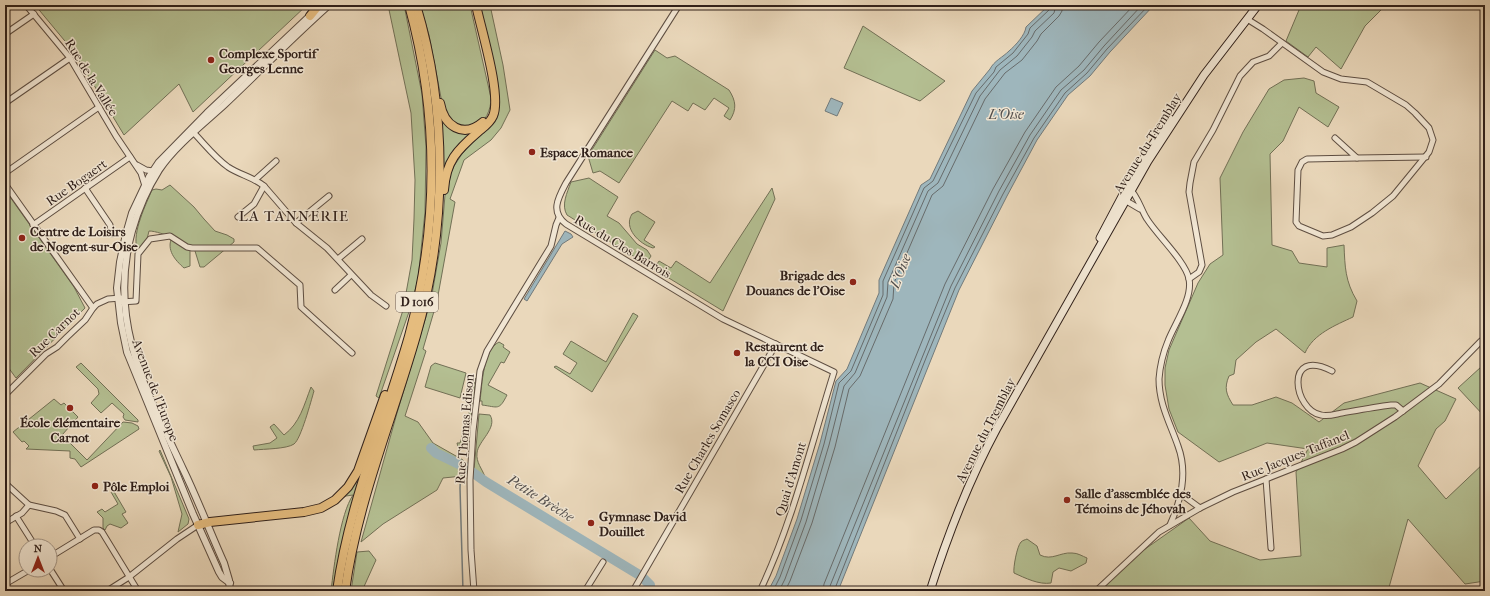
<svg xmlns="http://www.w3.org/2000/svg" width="1490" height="596" font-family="'IM FELL French Canon',serif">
	<rect width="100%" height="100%" fill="#ead8bb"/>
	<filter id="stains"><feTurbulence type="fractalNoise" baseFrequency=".005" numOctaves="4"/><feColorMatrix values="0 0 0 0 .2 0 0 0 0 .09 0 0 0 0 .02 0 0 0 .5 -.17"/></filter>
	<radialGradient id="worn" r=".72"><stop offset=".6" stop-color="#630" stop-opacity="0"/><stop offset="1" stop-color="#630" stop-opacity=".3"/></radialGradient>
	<!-- green -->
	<g fill="#b4bf92" stroke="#727056">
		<path d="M35,5H307L193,112L179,84L124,135L74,52Z"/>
		<path d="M388,5H404L422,94L426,147L425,212L418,279L410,309L379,398L376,396L403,310L412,260L414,219L415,180L411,113Z"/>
		<path d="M420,5H470L491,98C491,109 486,124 473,126C467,127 461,126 456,125L443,108L429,35Z"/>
		<path d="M479,5H490L503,65L510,110L501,128L491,140L464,160L450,199L455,202L437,301L423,349L426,351L405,416L418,422L433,443L463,460V476L443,478L437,490L383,524L361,542L397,413L431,300L441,243L445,195L449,177L454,166L462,154L491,123L497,112Z"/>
		<path d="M1294,5H1382L1383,8L1365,26L1341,69L1316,47L1308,57L1286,41L1299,10Z"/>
		<path d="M863,26L945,81L920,101L844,68Z"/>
		<path d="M655,50L667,58L675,56L729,90C736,101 737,109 730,120L724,116L729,108L714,98L705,110L693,103L688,111L672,101L619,183L600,171L593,173L588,156Z"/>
		<path d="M1304,78L1314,81L1316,93L1339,107L1328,127L1299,107L1283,141L1270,154L1272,245L1292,251L1299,263L1327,267V248L1344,245C1345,267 1345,281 1357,301L1353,317C1336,325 1313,334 1305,353L1276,329L1256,342L1236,360L1234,374L1229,376C1224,388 1226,394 1233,405H1252L1276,397L1292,403L1319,422L1344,403L1420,383L1456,399L1445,421L1436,429L1418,466L1446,499L1485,462V581L1465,584L1408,519L1388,591H1100L1131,559L1189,518L1210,541L1260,560L1301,556L1296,472L1308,449L1267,443L1219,462L1178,432L1169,409L1165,385V368L1169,350L1198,283L1210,264L1223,255L1220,178L1243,132L1269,89L1284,80Z"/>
		<path d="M441,118L444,122L474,131L444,168L442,167Z"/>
		<path d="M589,178L618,197L607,216L619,223L637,244L647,250L651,256L646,264L567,215C561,205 567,193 571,182Z"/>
		<path d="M170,185L194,207L204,219L215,231L227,235L234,239V242L204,267H200L195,251L192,248L190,250V266L184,268C175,260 166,250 172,237C165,235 156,231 149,231L146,243L139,249L137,248C132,233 146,204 152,190L156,189L162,190Z"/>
		<path d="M772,188L775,199L723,311L654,269L659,261L671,268L676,261L710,283Z"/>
		<path d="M5,190L74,287L85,308L16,378L5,363Z"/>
		<path d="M638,211L655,222L644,240L655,247L653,248C639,244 623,228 632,214Z"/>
		<path d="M633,313L638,316L592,392L554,367L556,366L570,374L577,363L563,354L571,341L606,362Z"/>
		<path d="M499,342L504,345L503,347L510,352L504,363L501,362L488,385L507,395C499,411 498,407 482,405V401H480C482,385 483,350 499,342Z"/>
		<path d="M81,363L138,420V422L125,420L123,417L124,414L112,403L101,413L91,403L99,394L98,389L76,367Z"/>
		<path d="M435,363L466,373L460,398L425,387L431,366Z"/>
		<path d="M1481,367L1485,371V417L1458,388Z"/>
		<path d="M476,378L467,448L464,449L458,447L457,443H460L470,410L466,408Z"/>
		<path d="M311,387L314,391C311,401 301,439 294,444C287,449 264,449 254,450L253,446L270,443L277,438L270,427L274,424L284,435C300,423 304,405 311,387Z"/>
		<path d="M54,399L61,405L64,403L78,417L62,435L87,460L123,422L132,423L138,426L139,429L81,467L75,459L70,458V451L26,449L29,446L24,441L22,442L13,432Z"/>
		<path d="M479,414L490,415C498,428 478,441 477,453C476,463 482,468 485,477L474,470Z"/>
		<path d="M160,450L189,519L188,524L178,532L182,514L171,477L159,451Z"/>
		<path d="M356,481L359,483L334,591H331C334,566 340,514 353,495L346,496L340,499Z"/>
		<path d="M113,490L126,512L122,514L128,523L121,528L110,524L107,526L105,530L103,528V518L97,512L102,509L105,512L118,504L111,492Z"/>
		<path d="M1027,539L1037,546L1040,555C1052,561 1060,552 1072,553C1078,553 1082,556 1087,558L1086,563L1071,571L1059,568L1053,572L1051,583C1039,585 1025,578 1014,573C1013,568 1017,546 1021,542C1023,540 1025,540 1027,539Z"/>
		<path d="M369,551L376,560L362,591H351L357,552Z"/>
	</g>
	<!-- water -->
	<g fill="#9eb6bc" stroke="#727a7b">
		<path d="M1049,5H1154L1110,52L1090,76L1068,95L1037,140L1007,196L959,290L838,591H768L776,576L797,519L820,443L836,381L847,369L879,293V280L921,185L930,179L972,91L990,69C994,61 1003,57 1009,51C1016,45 1025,35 1026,27Z"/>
		<path d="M831,98L843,103L837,116L825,111Z"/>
		<path d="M565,231L571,234L573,237L562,244L527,301L524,299Z"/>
	</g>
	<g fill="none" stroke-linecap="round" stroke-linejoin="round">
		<!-- shore -->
		<g stroke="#676b6b" stroke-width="1">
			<path d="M773,591L780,577L801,520L824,444L839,383L851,371L883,295V281L924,188L933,181L976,93L994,72L996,67L1013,53L1028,34L1030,28L1050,9L1051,5"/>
			<path d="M779,591L785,579L806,522L829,445L844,386L855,373L887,297L888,282L928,191L938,183L980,96L1000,70L1017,56L1032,37L1035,31L1054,13L1056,5"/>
			<path d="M785,591L790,581L812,523L835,447L849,389L860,376L893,299L894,283L932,195L943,186L985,99L1005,73L1022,60L1037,41L1041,34L1059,16L1062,11V5"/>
			<path d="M823,591L824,584L945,284L993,189L1025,132L1056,87L1079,66L1099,42L1134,5"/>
			<path d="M829,591L830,586L951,286L999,191L1030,135L1061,90L1084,70L1104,46L1142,5"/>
			<path d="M834,591L926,358L955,288L1003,194L1034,138L1065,93L1087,73L1107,49L1149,5"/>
		</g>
		<!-- stream -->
		<path stroke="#727a7b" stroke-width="1.5" d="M461,465L460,488L463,591"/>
		<!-- river -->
		<path stroke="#9eb6bc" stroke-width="10" d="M431,448L436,453L465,467L486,482L641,576L650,585L649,591"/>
		<!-- minor casing -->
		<g stroke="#5e4e42" stroke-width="7">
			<g id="minor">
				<path d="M26,5L70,58L116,136L141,173L145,186"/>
				<path d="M679,5L566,183C558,198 550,212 566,224L723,319L834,372C811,445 793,521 760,591"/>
				<path d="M1247,19L1263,29L1323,72L1341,79L1367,82L1406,105L1415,113L1429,128L1433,140L1429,152L1393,196L1372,213L1351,227L1332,235L1323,236L1299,226L1296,222L1298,170L1302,162L1307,159L1357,158L1335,138"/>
				<path d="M5,34L34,14"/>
				<path d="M5,103L70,58"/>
				<path d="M191,130C203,142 214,157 228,167C240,175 253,177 264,186L296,223L327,248L371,295L386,306"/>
				<path d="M1357,158L1426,157"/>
				<path d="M137,165L146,170L153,171"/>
				<path d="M5,173L99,107"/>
				<path d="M255,180L276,161"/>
				<path d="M5,184L93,308"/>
				<path d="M85,188L110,225L112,234"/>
				<path d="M1129,188C1138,196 1141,210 1147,219C1157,235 1186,262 1189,279C1193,298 1175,323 1168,341C1163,353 1160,366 1159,379C1159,404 1170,423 1178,446C1188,473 1181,500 1170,525"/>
				<path d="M1123,199L1140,209"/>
				<path d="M238,217L254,204L264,186"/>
				<path d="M296,223L329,196"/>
				<path d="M33,225L130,157"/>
				<path d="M338,259L362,239"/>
				<path d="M1189,279L1199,272L1202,265L1189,192L1190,183L1194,162L1213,130L1240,76L1253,62L1269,56L1282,43"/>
				<path d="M335,290L351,275"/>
				<path d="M121,302L136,301L138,254L150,239L170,236L187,247L192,248H257L300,285L301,307L352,353"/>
				<path d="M1332,371C1283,346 1294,411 1321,415C1328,417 1336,414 1342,413C1359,410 1375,407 1391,405H1396L1403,411"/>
				<path d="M5,395L46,354L57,347L67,337L85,320L93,308L97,304L108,299L121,298"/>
				<path d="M1266,479L1271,548"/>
				<path d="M5,483L29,505L56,511L65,515L80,539"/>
				<path d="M1181,494L1200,508"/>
				<path d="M16,516L35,546"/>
				<path d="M5,523L22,513L29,505"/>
				<path d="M50,557L94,530H99L102,532L138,591"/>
				<path d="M50,569L64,591"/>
				<path d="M5,584L29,570"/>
				<path d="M107,591L129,577L177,539L198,525"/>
				<path d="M474,591L471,550L470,480L473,431L480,371L487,351L551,246L556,225L559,218"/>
				<path d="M585,591L603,562"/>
				<path d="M633,591L776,344"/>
				<path d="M1096,591L1159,532L1200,508L1233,492L1342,449L1356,442L1395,417L1439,384L1481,341L1485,338"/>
			</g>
		</g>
		<!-- tertiary casing -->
		<g stroke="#5e4e42" stroke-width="8">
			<g id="tertiary">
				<path d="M230,583L222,577L219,572L193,514L127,352L121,323L117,288L120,262L126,234L132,213L149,177L159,162L207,113L312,14"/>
				<path d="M230,591L229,580L224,563C210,532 198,500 183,469C146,390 107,321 132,231C138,210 147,189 159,170C174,147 203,124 224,105C259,72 293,37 329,5"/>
			</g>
		</g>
		<!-- secondary casing -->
		<g stroke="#30201a" stroke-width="9">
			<g id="secondary">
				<path d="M1100,238L1137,168L1170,119"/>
				<path d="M930,591C948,534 969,480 997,428L1148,161L1204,75L1258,5"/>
			</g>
		</g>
		<!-- trunk casing -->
		<g stroke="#30201a" stroke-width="10">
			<g id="trunk">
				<path d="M310,16L319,5"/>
				<path d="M440,103C444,126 463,139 483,122"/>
				<path d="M444,190C446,161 457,150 478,132C484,127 490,123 493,116C502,96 481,29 476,5"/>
				<path d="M198,525L210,522L304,512L321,508L335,500L348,487L358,471L385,395"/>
				<path d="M337,591C349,503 385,420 409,336C439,227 439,114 409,5"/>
				<path d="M345,591C357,503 392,420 416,336C447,229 448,111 416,5"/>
			</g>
		</g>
		<!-- minor -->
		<use href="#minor" stroke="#f1e6d3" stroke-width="5"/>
		<!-- tertiary -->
		<use href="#tertiary" stroke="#f1e6d3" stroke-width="6"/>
		<!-- secondary -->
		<use href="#secondary" stroke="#f1e6d3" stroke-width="7"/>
		<!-- trunk -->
		<use href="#trunk" stroke="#e5bc7e" stroke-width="8"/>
	</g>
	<!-- markers -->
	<g fill="#8f2418" stroke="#f1e6d3" stroke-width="1.5">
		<circle cx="211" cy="60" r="4"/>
		<circle cx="532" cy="152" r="4"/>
		<circle cx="22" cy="238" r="4"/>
		<circle cx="853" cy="282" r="4"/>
		<circle cx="737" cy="353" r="4"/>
		<circle cx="70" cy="408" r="4"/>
		<circle cx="95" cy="486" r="4"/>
		<circle cx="1067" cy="500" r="4"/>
		<circle cx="591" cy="523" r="4"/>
	</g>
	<g text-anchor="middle" stroke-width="3" stroke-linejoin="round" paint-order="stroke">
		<!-- shield labels -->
		<rect fill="#f1e6d3" stroke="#6a5b52" stroke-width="1" x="396" y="292" width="42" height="20" rx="3"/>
		<g font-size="12" font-weight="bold" fill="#30201a">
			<text x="417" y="306">D 1016</text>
		</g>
		<!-- poi labels -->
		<g font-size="13" font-weight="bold" fill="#30201a" stroke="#f1e6d3" text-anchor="start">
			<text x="219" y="58">Complexe Sportif<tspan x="219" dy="15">Georges Lenne</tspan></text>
			<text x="540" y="157">Espace Romance</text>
			<text x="30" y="236">Centre de Loisirs<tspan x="30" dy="15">de Nogent-sur-Oise</tspan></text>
			<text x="845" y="280" text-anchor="end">Brigade des<tspan x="845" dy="15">Douanes de l'Oise</tspan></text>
			<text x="745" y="351">Restaurent de<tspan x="745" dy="15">la CCI Oise</tspan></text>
			<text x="70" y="427" text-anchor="middle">École élémentaire<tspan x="70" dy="15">Carnot</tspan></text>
			<text x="103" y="491">Pôle Emploi</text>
			<text x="1075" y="498">Salle d'assemblée des<tspan x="1075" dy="15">Témoins de Jéhovah</tspan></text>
			<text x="599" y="521">Gymnase David<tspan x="599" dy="15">Douillet</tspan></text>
		</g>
		<!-- street labels -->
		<g font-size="13" fill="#30201a" stroke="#f1e6d3">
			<text transform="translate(92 77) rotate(58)" y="5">Rue de la Vallée</text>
			<text transform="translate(1147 143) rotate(-58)" y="5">Avenue du Tremblay</text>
			<text transform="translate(76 182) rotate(-35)" y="5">Rue Bogaert</text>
			<text transform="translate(623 246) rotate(31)" y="5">Rue du Clos Barrois</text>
			<text transform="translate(54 332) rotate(-44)" y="5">Rue Carnot</text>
			<text transform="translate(156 390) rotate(69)" y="5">Avenue de l'Europe</text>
			<text transform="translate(464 429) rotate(-85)" y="5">Rue Thomas Edison</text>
			<text transform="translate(985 430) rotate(-63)" y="5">Avenue du Tremblay</text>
			<text transform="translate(707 441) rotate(-60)" y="5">Rue Charles Somasco</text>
			<text transform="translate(1295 455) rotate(-22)" y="5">Rue Jacques Taffanel</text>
			<text transform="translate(790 479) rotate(-73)" y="5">Quai d'Amont</text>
		</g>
		<!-- water labels -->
		<g font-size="14" font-style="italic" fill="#514d4b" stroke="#f1e6d3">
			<text x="1006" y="119">L’Oise</text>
			<text transform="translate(900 271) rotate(-69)" y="5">L'Oise</text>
			<text transform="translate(541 498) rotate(32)" y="5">Petite Brèche</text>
		</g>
		<!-- quarter labels -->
		<g font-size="15" letter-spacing="1" fill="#30201a" stroke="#f1e6d3">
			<text x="294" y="221">LA TANNERIE</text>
		</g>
	</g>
	<!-- margin -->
	<rect width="1490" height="596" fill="none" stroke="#ead8bb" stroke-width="20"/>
	<rect x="6" y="6" width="1478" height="584" fill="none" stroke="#30201a" stroke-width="2"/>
	<rect x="10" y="10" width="1470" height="576" fill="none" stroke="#30201a"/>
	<!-- north arrow -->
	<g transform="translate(38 558)"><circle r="19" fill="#f1e6d3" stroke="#a49789"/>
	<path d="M0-3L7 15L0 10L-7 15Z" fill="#8f2418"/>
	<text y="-6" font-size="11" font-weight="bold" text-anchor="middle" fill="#30201a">N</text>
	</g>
	<rect width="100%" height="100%" filter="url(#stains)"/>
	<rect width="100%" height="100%" fill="url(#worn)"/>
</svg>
